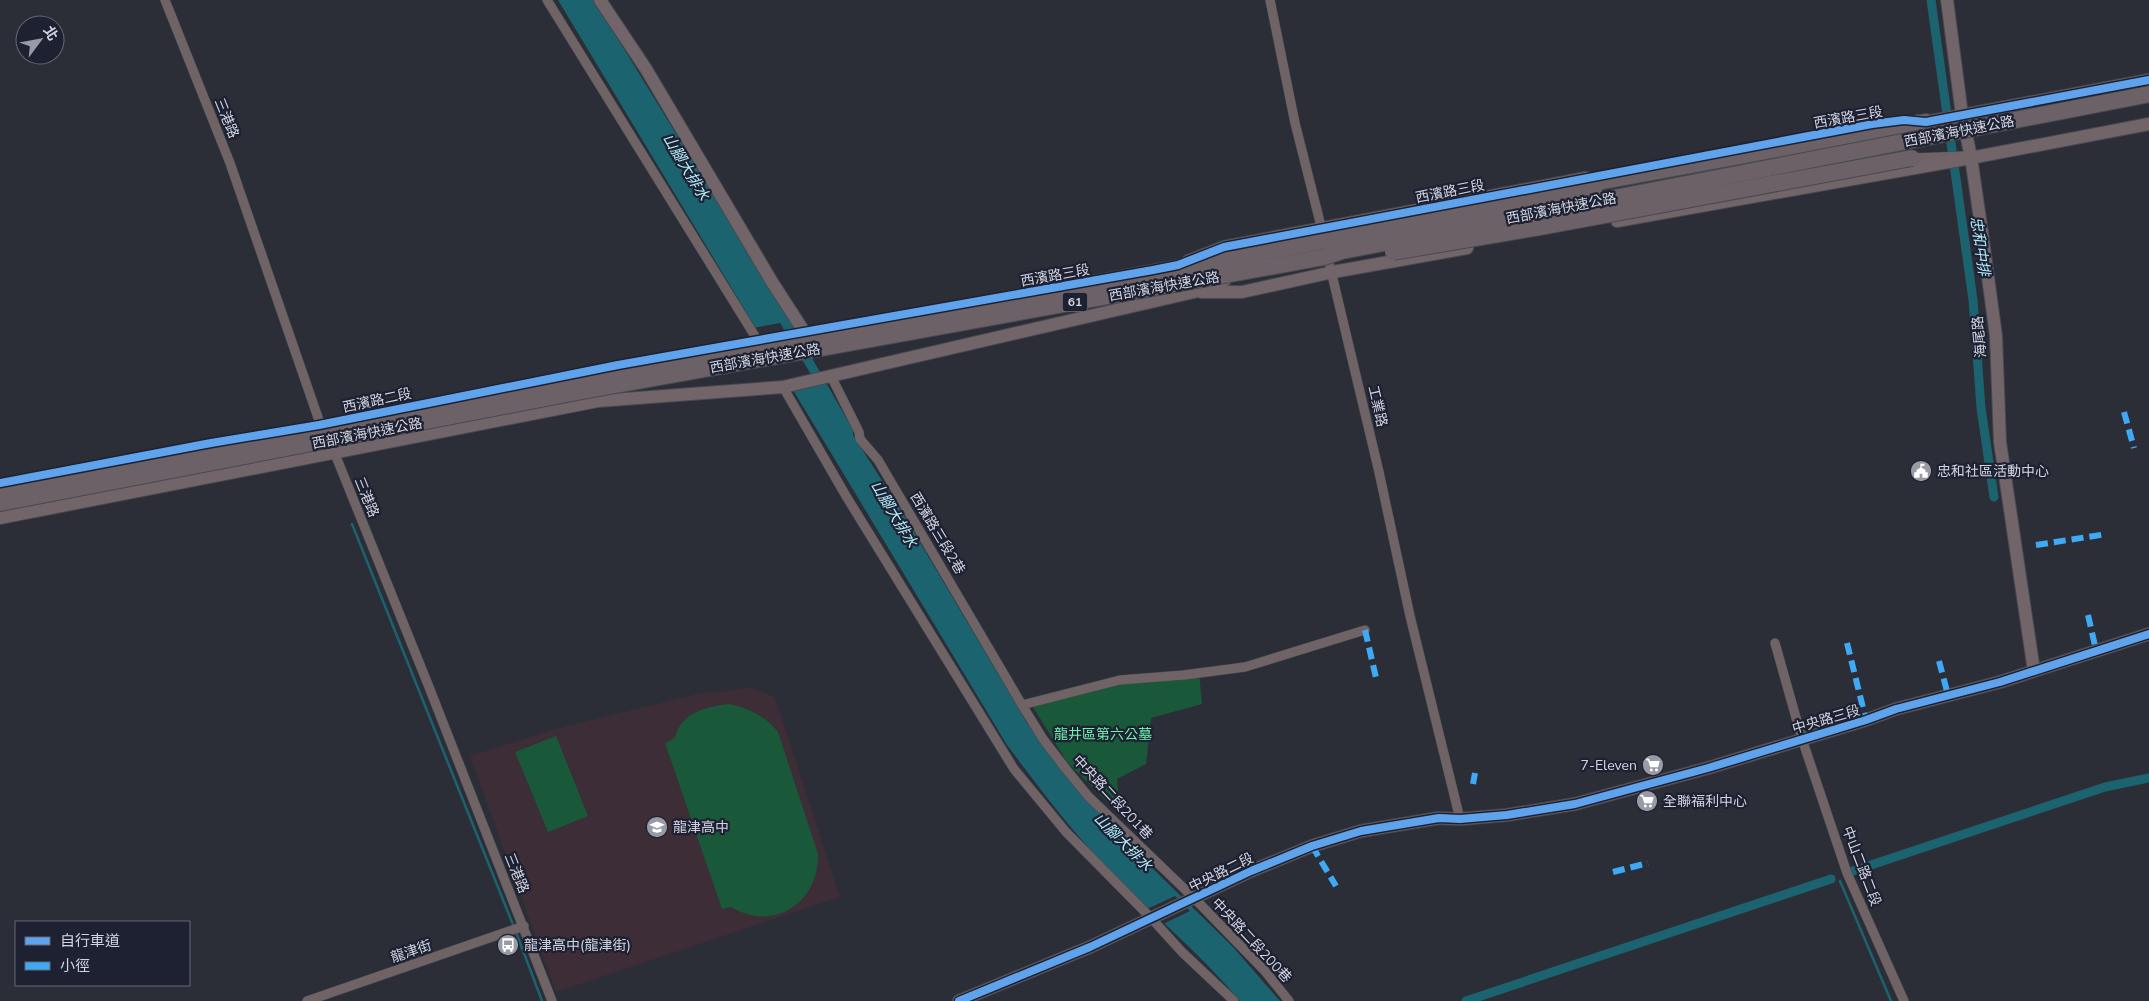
<svg xmlns="http://www.w3.org/2000/svg" width="2149" height="1001" font-family="'Nunito Sans','Noto Sans TC',sans-serif">
	<rect width="100%" height="100%" fill="#2b2e37"/>
	<!-- education -->
	<path fill="#3c2d37" d="M749,687L775,697L840,897L556,992L470,756L552,730L705,692H722Z"/>
	<!-- green -->
	<g fill="#19593a">
		<path d="M1199,673L1202,704L1151,718L1146,764L1117,779L1120,814L1067,762L1033,707L1055,698L1142,676Z"/>
		<path d="M729,704C748,708 765,716 778,732L818,854C819,902 775,933 731,907L722,909L665,743L675,738C681,712 706,707 729,704Z"/>
		<path d="M556,736L588,816L548,832L515,752Z"/>
	</g>
	<!-- water -->
	<path fill="#1c6370" d="M558,0H594L792,323L853,430V435L902,512L1027,723L1073,785L1142,858L1233,947L1280,1001H1240C1200,953 1152,914 1108,869C1071,830 1039,788 1007,745Z"/>
	<!-- pier -->
	<g fill="#2b2e37">
		<path d="M780,323L815,381L788,385L753,328Z"/>
		<path d="M1175,896L1190,911L1163,924L1147,909Z"/>
	</g>
	<g fill="none" stroke-linecap="round" stroke-linejoin="round">
		<!-- stream -->
		<g stroke="#1c6370" stroke-width="2.5">
			<path d="M352,524L514,927"/>
			<path d="M1840,881L1891,1001"/>
			<path d="M516,932L542,1001"/>
		</g>
		<!-- canal -->
		<g stroke="#1c6370" stroke-width="9">
			<path d="M1931,0L1973,300L1981,408L1994,497"/>
			<path d="M1853,871L2105,787L2149,778"/>
			<path d="M1466,1001L1831,879"/>
		</g>
		<!-- street casing -->
		<g stroke="#474a51" stroke-width="10">
			<g id="street">
				<path d="M165,0L230,163L323,432"/>
				<path d="M547,0L758,341"/>
				<path d="M1270,0L1295,123L1323,234"/>
				<path d="M1912,158L1964,156"/>
				<path d="M1327,254L1379,472L1410,616L1460,819"/>
				<path d="M831,376L859,432L860,439L878,460L1022,705L1043,739L1066,769L1088,796L1195,899L1264,970L1289,1001"/>
				<path d="M783,387L846,496L1014,769L1066,832L1152,919L1182,952L1234,1001"/>
				<path d="M333,449L429,687L552,1001"/>
				<path d="M1775,643L1802,739L1847,873L1904,1001"/>
				<path d="M1022,705L1120,680L1184,675L1245,667L1365,630"/>
				<path d="M307,1001L524,926"/>
			</g>
		</g>
		<!-- secondary casing -->
		<g stroke="#474a51" stroke-width="14">
			<g id="secondary">
				<path d="M600,0L646,69L772,282L805,333"/>
				<path d="M1947,0L1962,115L1971,157L1982,233L1996,336L2000,442L2034,671"/>
				<path d="M1918,121L1926,122L2149,80"/>
				<path d="M1617,221L1960,160L2149,124"/>
				<path d="M1188,261L1224,247L1586,178"/>
				<path d="M1201,292H1242L1333,272L1467,248"/>
				<path d="M0,518L598,401L783,387L1194,292L1225,280"/>
				<path d="M959,1001L1090,947L1251,871L1312,846L1361,831L1439,818L1460,819L1507,815L1575,804L1708,768L1866,720L1896,709L2000,682L2149,634"/>
			</g>
		</g>
		<!-- highway casing -->
		<g stroke="#474a51" stroke-width="18">
			<path id="highway" d="M1576,186L1926,122"/>
		</g>
		<!-- street -->
		<use href="#street" stroke="#6f6366" stroke-width="9"/>
		<!-- secondary -->
		<use href="#secondary" stroke="#726569" stroke-width="12"/>
		<!-- highway -->
		<use href="#highway" stroke="#6b6166" stroke-width="16"/>
		<!-- highway-bridge casing -->
		<g stroke="#474a51" stroke-width="18" stroke-linecap="butt">
			<g id="highway-bridge">
				<path d="M1393,252L1540,227L1912,158"/>
				<path d="M0,489L1594,190"/>
				<path d="M0,503L577,392L1324,257L1342,251L2149,94"/>
			</g>
		</g>
		<!-- highway-bridge -->
		<use href="#highway-bridge" stroke="#6b6166" stroke-width="16"/>
		<!-- quiet -->
		<g stroke="#3fa9f5" stroke-width="6" stroke-dasharray="12 6" stroke-linecap="butt">
			<path d="M2124,412L2134,448"/>
			<path d="M2036,545L2107,534"/>
			<path d="M2088,615L2096,650"/>
			<path d="M1365,630L1377,682"/>
			<path d="M1847,643L1866,720"/>
			<path d="M1939,661L1948,695"/>
			<path d="M1473,784L1475,773"/>
			<path d="M1312,846L1336,886"/>
			<path d="M1613,872L1648,863"/>
		</g>
		<!-- cycleway casing -->
		<g stroke="#1d2132" stroke-width="11">
			<g id="cycleway">
				<path d="M0,483L211,443L319,425L618,365L1153,270L1178,265L1224,247L1872,124L1904,120L1926,122L2149,80"/>
				<path d="M959,1001L1090,947L1251,871L1312,846L1361,831L1439,818L1460,819L1507,815L1575,804L1708,768L1866,720L1896,709L2000,682L2149,634"/>
			</g>
		</g>
		<!-- cycleway -->
		<use href="#cycleway" stroke="#60a3ed" stroke-width="8"/>
	</g>
	<!-- icons -->
	<defs>
		<g id="civic-disc" transform="scale(1.125)"><circle r="9.5" fill="#989ba6" stroke="#1d2132"/><path d="M-.6-6.5H3V-4.5H.6V-3L4-1V1h2V6H-6V1h2V-1L-.6-3ZM-1.2 2.5V6h2.4V2.5Z" fill="#fff"/></g>
		<g id="supermarket-disc" transform="scale(1.125)"><circle r="9.5" fill="#989ba6" stroke="#1d2132"/><path d="M-6-5.5h2.5l.6 2H6L4.5 2H-2.5L-4.4-4H-6ZM-1.5 3.2a1.3 1.3 0 1 0 .1 0ZM3 3.2a1.3 1.3 0 1 0 .1 0Z" fill="#fff"/></g>
		<g id="school-disc" transform="scale(1.125)"><circle r="9.5" fill="#989ba6" stroke="#1d2132"/><path d="M0-5L7-2L0 1L-7-2ZM-4 1L0 2.5L4 1V4Q0 6-4 4Z" fill="#fff"/></g>
		<g id="bus-disc" transform="scale(1.125)"><circle r="9.5" fill="#989ba6" stroke="#1d2132"/><path d="M-5-6H5V4H4V6H2V4H-2V6H-4V4H-5ZM-3.5-4V0h7V-4ZM-3.5 1.2v1.5H-2V1.2ZM2 1.2v1.5H3.5V1.2Z" fill="#fff"/></g>
	</defs>
	<g fill-rule="evenodd">
		<use href="#civic-disc" x="1921" y="471"/>
		<use href="#supermarket-disc" x="1653" y="765"/>
		<use href="#supermarket-disc" x="1647" y="801"/>
		<use href="#school-disc" x="657" y="827"/>
		<use href="#bus-disc" x="508" y="945"/>
	</g>
	<g text-anchor="middle" stroke-width="4.5" stroke-linejoin="round" paint-order="stroke">
		<!-- shield labels -->
		<rect fill="#1d2132" stroke="#9c9fac" stroke-width="1" x="1062.5" y="292.5" width="25" height="19" rx="4"/>
		<g font-size="12" font-weight="bold" fill="#d2d5e1">
			<text x="1075" y="306">61</text>
		</g>
		<!-- street labels -->
		<g font-size="14" fill="#d2d5e1" stroke="#1d2132">
			<text transform="translate(1848 117) rotate(-10)" y="5">西濱路三段</text>
			<text transform="translate(227 118) rotate(68)" y="5">三港路</text>
			<text transform="translate(1959 131) rotate(-11)" y="5">西部濱海快速公路</text>
			<text transform="translate(1450 191) rotate(-11)" y="5">西濱路三段</text>
			<text transform="translate(1561 208) rotate(-11)" y="5">西部濱海快速公路</text>
			<text transform="translate(1055 275) rotate(-10)" y="5">西濱路三段</text>
			<text transform="translate(1164 286) rotate(-10)" y="5">西部濱海快速公路</text>
			<text transform="translate(1979 337) rotate(-95)" y="5">海尾路</text>
			<text transform="translate(765 358) rotate(-10)" y="5">西部濱海快速公路</text>
			<text transform="translate(377 400) rotate(-12)" y="5">西濱路二段</text>
			<text transform="translate(1378 406) rotate(77)" y="5">工業路</text>
			<text transform="translate(367 433) rotate(-11)" y="5">西部濱海快速公路</text>
			<text transform="translate(367 497) rotate(68)" y="5">三港路</text>
			<text transform="translate(938 533) rotate(59)" y="5">西濱路三段2巷</text>
			<text transform="translate(1826 719) rotate(-16)" y="5">中央路三段</text>
			<text transform="translate(1113 797) rotate(47)" y="5">中央路二段201巷</text>
			<text transform="translate(1862 866) rotate(69)" y="5">中山二路二段</text>
			<text transform="translate(1221 872) rotate(-26)" y="5">中央路二段</text>
			<text transform="translate(517 873) rotate(68)" y="5">三港路</text>
			<text transform="translate(1252 940) rotate(47)" y="5">中央路二段200巷</text>
			<text transform="translate(411 951) rotate(-19)" y="5">龍津街</text>
		</g>
		<!-- poi labels -->
		<g font-size="14" fill="#d2d5e1" stroke="#1d2132" text-anchor="start">
			<text x="1937" y="476">忠和社區活動中心</text>
			<text x="1637" y="770" text-anchor="end">7-Eleven</text>
			<text x="1663" y="806">全聯福利中心</text>
			<text x="673" y="832">龍津高中</text>
			<text x="524" y="950">龍津高中(龍津街)</text>
		</g>
		<!-- park labels -->
		<g font-size="14" fill="#6ff2aa" stroke="#1d2132">
			<text x="1103" y="739">龍井區第六公墓</text>
		</g>
		<!-- water labels -->
		<g font-size="15" font-style="italic" fill="#b2ecf9" stroke="#1d2132">
			<text transform="translate(686 167) rotate(59)" y="5">山腳大排水</text>
			<text transform="translate(1980 246) rotate(82)" y="5">忠和中排</text>
			<text transform="translate(894 514) rotate(59)" y="5">山腳大排水</text>
			<text transform="translate(1123 842) rotate(45)" y="5">山腳大排水</text>
		</g>
	</g>
	<!-- legend -->
	<rect x="15" y="921" width="175" height="65" fill="#1d2132" stroke="#656978"/>
	<rect x="25" y="937" width="25" height="8" fill="#60a3ed" stroke="#656978"/>
	<text x="60" y="946" font-size="15" fill="#d2d5e1">自行車道</text>
	<rect x="25" y="962" width="25" height="8" fill="#3fa9f5" stroke="#656978"/>
	<text x="60" y="971" font-size="15" fill="#d2d5e1">小徑</text>
	<!-- north arrow -->
	<g transform="translate(40 40) rotate(58)"><circle r="24" fill="#1d2132" stroke="#656978"/>
	<path d="M0-4L9 19L0 12L-9 19Z" fill="#989ba6"/>
	<text y="-8" font-size="14" font-weight="bold" text-anchor="middle" fill="#d2d5e1">北</text>
	</g>
</svg>
